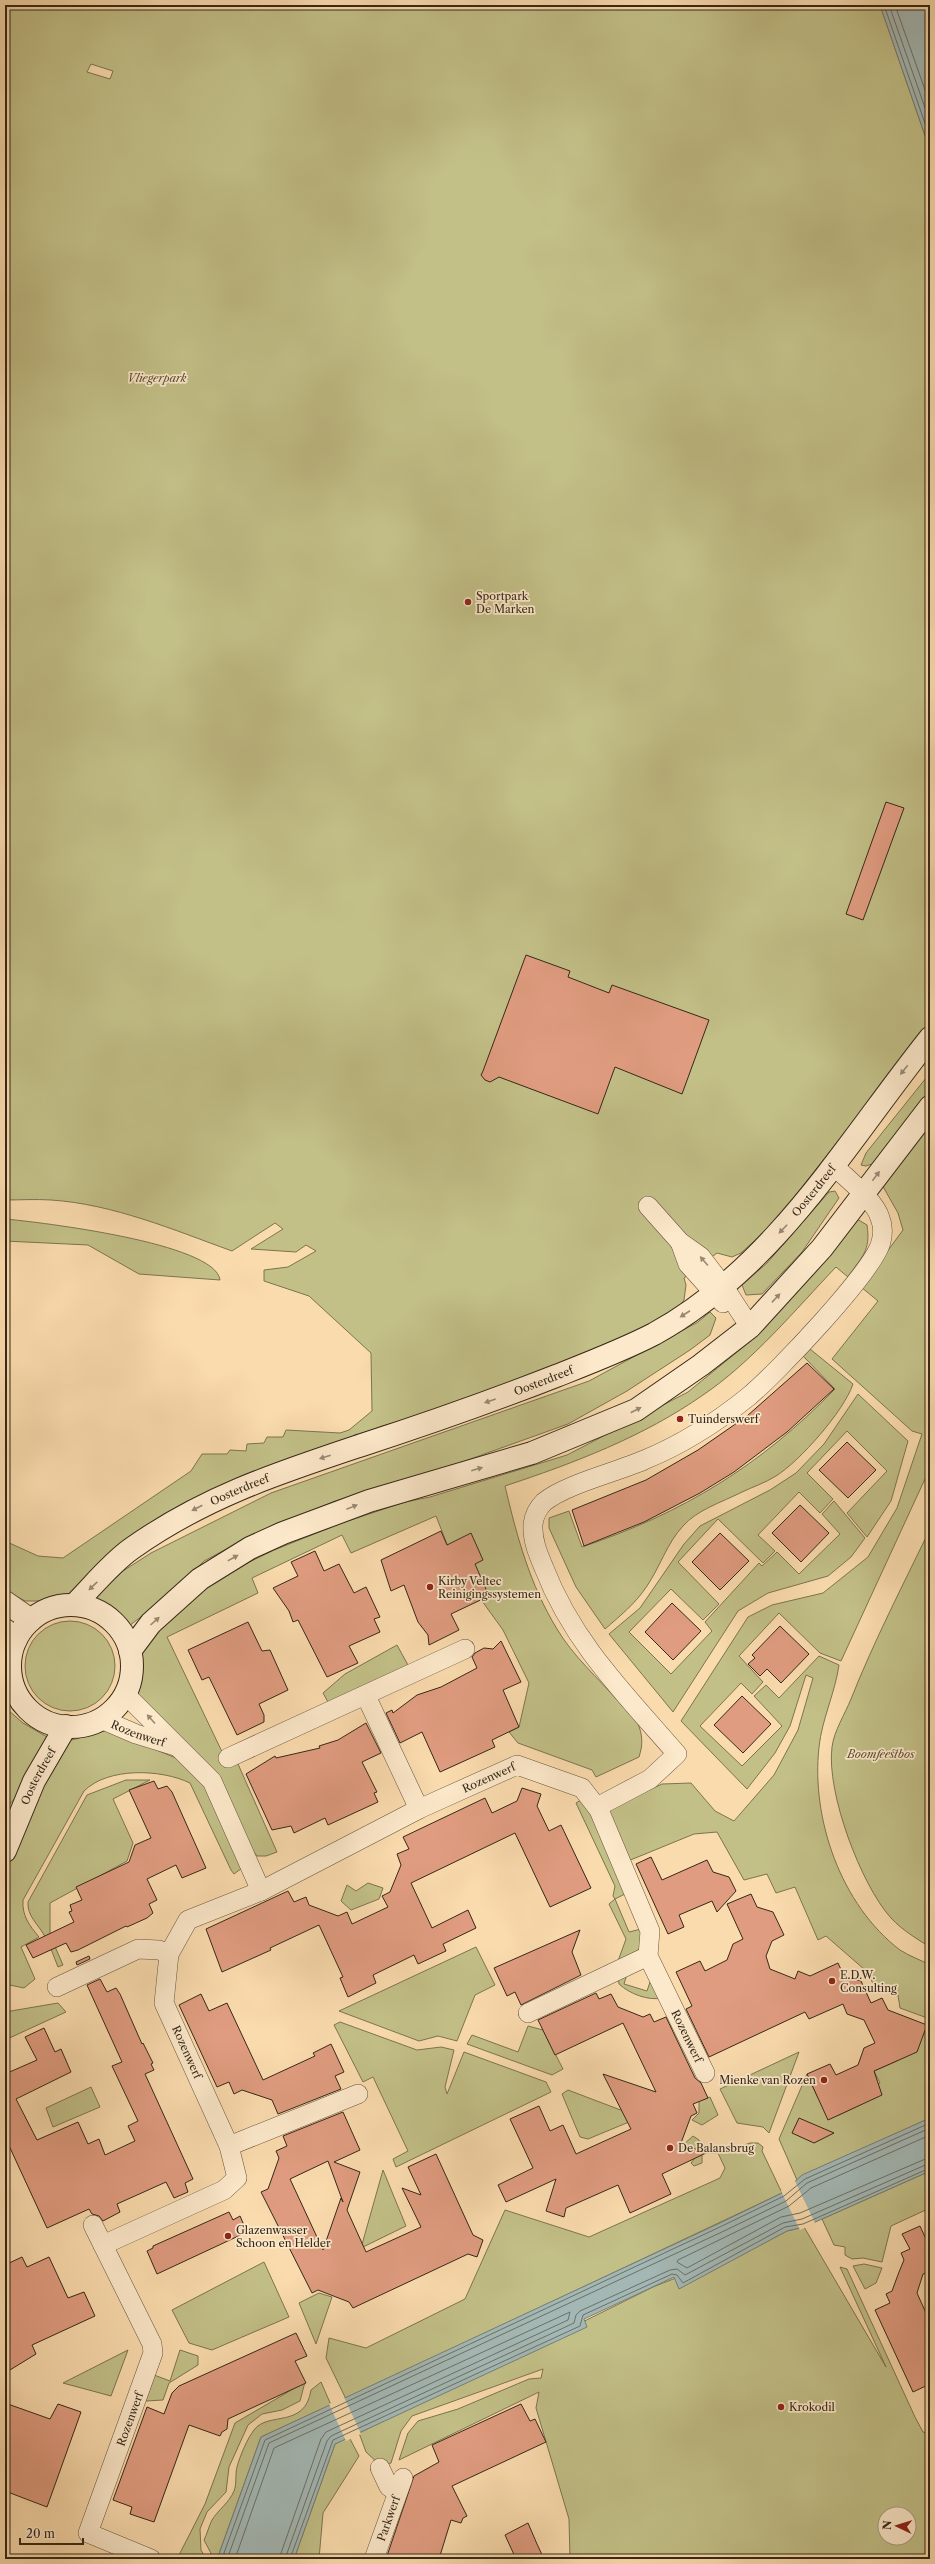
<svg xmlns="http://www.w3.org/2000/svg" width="935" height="2564" font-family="'Libre Caslon Text',serif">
	<rect width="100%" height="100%" fill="#fadbad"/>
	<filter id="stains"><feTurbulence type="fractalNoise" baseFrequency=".005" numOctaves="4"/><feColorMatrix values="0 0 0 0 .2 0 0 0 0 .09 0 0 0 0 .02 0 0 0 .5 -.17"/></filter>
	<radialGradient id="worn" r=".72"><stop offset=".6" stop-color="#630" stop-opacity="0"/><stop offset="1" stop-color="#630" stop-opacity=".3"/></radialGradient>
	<!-- green -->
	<g fill="#c2bf87" stroke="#7c7450" fill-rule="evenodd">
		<path d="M5,5H880L930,150V1022L775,1222L741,1253L732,1257L717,1253L684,1278L686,1285L684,1300L673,1315L576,1363L473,1400L382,1426L254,1475L73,1593L49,1597L39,1601H25L5,1590V1541L38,1556L63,1558L191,1471L202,1454H227L230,1450L246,1451L247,1444L264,1443L267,1437H283L286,1430L340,1433L349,1430L372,1411L371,1353L309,1296L264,1281V1270L288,1267L316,1251L306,1245L296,1252L251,1249L283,1229L275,1223L232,1251C174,1230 113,1204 51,1200C36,1199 20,1200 5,1200ZM91,64L113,71L110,79L87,72Z"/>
		<path d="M930,1073V1090L872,1164L866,1166L861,1165L866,1153Z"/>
		<path d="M930,1120V1468L841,1661L820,1653L779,1613L739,1656L763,1682L752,1694L741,1683L700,1726L742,1766L782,1726L754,1696L766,1685L779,1698L819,1656L839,1665C835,1693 822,1719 819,1747C811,1819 841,1905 900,1950C909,1956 921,1960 930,1965V2019L900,2008L898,1995L877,1990L865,1970L826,1936L818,1940L795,1887L776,1893L767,1874L744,1880L717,1832L694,1834L628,1861L605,1811L662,1784L691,1783L715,1811L734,1821L774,1775L798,1730L813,1678L806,1675L790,1726L775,1753L747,1789L681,1721L748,1617L772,1605L823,1593L868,1557L897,1508L922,1434L912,1431L832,1359L878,1301L861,1287L903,1230L898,1213L881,1183Z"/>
		<path d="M835,1191L839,1198L802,1252L762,1294L746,1295L742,1285L767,1263L829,1192Z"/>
		<path d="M5,1219C39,1222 216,1243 220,1280L139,1274L88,1245L5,1241Z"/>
		<path d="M857,1219L867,1225C871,1251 862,1256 848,1277L836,1267C796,1309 752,1362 703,1395C643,1437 574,1463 505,1486C517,1537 530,1585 557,1629C573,1656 598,1678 618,1701C624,1708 632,1714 637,1722C643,1734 643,1745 639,1757L596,1777L592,1770L518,1743L509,1732L519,1727L529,1683L503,1630L482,1601L462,1558L447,1544L436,1516L351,1553L342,1535L252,1578L258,1593L167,1637L225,1758L238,1764L277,1852L266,1856H257L132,1691C138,1674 135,1656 141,1640L202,1590L237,1568L274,1550L342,1523L405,1502L430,1497L567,1455L688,1392L753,1339L806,1282Z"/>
		<path d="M710,1312L716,1318L710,1335L690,1350L627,1391L568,1424L437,1471L335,1501L253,1535L204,1561L177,1589L129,1626L110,1608L95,1598L123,1571L151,1553L271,1493L589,1381L698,1322Z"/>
		<path d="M810,1349L853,1384C844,1411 800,1461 776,1476C765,1483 752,1487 740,1493C722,1502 697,1510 683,1526C667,1543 660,1567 647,1586C636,1603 620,1616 605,1629L576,1587L549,1528V1518L569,1511L582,1547C683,1513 760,1466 835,1389L803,1356Z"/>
		<path d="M858,1394L908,1441L891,1501L867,1537L847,1513L887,1471L847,1431L807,1473L833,1499L820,1513L799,1492L758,1535L775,1551L763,1563L718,1519L678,1562L719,1604L703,1620L671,1589L629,1632L671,1674L712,1631L705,1622L759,1563L762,1566L777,1552L799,1574L840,1534L822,1514L834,1501L865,1538L851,1557L828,1576L768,1593L738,1611L673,1712L609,1634L640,1608L684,1544L700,1526L770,1490L796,1473L824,1444Z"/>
		<path d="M930,1529V1947C917,1939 902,1930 891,1918C861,1885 826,1792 832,1747C834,1731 845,1714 851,1699C874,1641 903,1585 930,1529Z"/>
		<circle cx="70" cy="1666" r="45"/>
		<path d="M397,1645L408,1665L328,1702L323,1693L345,1674Z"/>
		<path d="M8,1710L23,1723L47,1737L22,1791L5,1809V1717Z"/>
		<path d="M108,1730L188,1763L204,1785L242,1868L234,1874L231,1870L190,1783C161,1769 108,1767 84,1791L23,1900C22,1916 29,1925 39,1937L21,1947L35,1979L24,1988L5,1984V1873L38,1788L68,1741Z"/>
		<path d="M126,1780H150L113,1799L133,1843L127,1861L50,1903V1935L63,1965L58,1967C54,1957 50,1945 44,1935C38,1924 27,1916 28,1902L87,1795Z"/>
		<path d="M581,1800L588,1808L627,1893L615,1899L629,1932L641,1929L640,1949L618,1961L626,1939L609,1904L615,1899L613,1896L615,1886L576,1803Z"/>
		<path d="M368,1883L383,1888L379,1899L351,1910L341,1901L347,1885L356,1891Z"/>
		<path d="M476,1947L495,1985L475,1995L457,2041L438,2036L419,2041L339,2011Z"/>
		<path d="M628,1971L624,1984L647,1991L651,1979L663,1998C648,2001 630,1994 619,1984L618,1977Z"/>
		<path d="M58,2003L66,2012L5,2040V2012Z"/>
		<path d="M930,2021V2118L797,2180L779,2139L807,2074L818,2098L834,2103L839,2115L862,2104L868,2088L880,2083L874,2071L897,2061L923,2035Z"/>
		<path d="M340,2022L417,2050L441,2047L454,2050L445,2087L447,2094L464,2052L546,2082L551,2092L396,2167L393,2159L408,2151L373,2077L363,2082L334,2025Z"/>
		<path d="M528,2026L543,2030L563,2069L552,2075L467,2044L472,2035L518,2052Z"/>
		<path d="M799,2052L769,2133L763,2127L737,2123L720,2089Z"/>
		<path d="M91,2087L100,2107L53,2127L46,2108Z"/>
		<path d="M568,2090L626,2112L629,2122L588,2139L580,2137L562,2094Z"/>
		<path d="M710,2097L718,2115L702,2125L692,2120L699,2113V2101Z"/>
		<path d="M693,2136L699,2140L701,2148L731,2150L750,2143H758L763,2147L762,2151L782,2193L346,2399L326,2358L329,2338L366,2348L465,2299L505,2210L589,2237L720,2178L725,2168L718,2153H702V2163L694,2166L691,2163L695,2158L691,2148L683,2145Z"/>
		<path d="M383,2170L406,2226L361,2248Z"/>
		<path d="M930,2171V2208L891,2226L882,2262L863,2258L852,2259L845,2255V2247L834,2245L822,2219Z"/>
		<path d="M804,2227L886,2367L840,2267L847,2269L915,2417L923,2432L930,2434V2559H570L569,2519L536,2408L539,2392L399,2460L408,2433L418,2421L458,2409L529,2379L541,2378L543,2369L412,2416L401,2431L391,2463L382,2467L366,2452L359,2433L653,2287L762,2244L787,2231ZM885,2514H909V2538H885Z"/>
		<path d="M264,2262L289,2317L212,2350L189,2343L172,2310Z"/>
		<path d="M864,2264L882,2268L876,2283L865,2289L853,2266Z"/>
		<path d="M319,2293L332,2297L316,2344L299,2303Z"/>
		<path d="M128,2350L111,2396L63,2383Z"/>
		<path d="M180,2350L198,2356V2365L169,2383L163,2400L146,2401L145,2394L154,2375L170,2381Z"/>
		<path d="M305,2382L300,2401L282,2410L262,2414L248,2425L229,2467L226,2492L207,2512L200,2529L201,2550L206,2559H177L205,2504L235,2423Z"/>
		<path d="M321,2382L331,2405L261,2437L219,2554L220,2559H214L204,2540C207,2534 209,2526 212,2520C218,2510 229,2503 234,2491C237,2484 235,2474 237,2467C240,2456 247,2439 254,2430C268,2411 305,2429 311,2390Z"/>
		<path d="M349,2437L359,2456L323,2513L319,2559H294L335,2444Z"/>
	</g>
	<!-- water -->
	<g fill="#a3b8b5" stroke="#777e76">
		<path d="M880,5H930V150Z"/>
		<path d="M930,2118V2171L804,2227L787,2231L679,2289L674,2277L584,2319L587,2327L335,2444L294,2559H220L219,2554L261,2437L720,2223L782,2193L802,2175Z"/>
	</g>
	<!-- pier -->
	<g fill="#fadbad">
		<path d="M794,2179L815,2223L800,2230L781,2191Z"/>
		<path d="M344,2397L361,2434L346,2441L329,2404Z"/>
	</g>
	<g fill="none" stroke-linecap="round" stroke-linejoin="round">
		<!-- shore -->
		<g stroke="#6c7066" stroke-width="1">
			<path d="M884,5L930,138"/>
			<path d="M889,5L930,122"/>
			<path d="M895,5L930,104"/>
			<path d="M930,2135L811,2188L789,2206L678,2260L677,2262L687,2268L781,2217L800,2213L930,2157"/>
			<path d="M224,2559V2553L265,2440L722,2226L784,2196L805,2179L930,2123"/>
			<path d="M229,2559V2554L269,2443L724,2231L786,2201L807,2183L930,2128"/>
			<path d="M235,2559L274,2448L570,2312L568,2320L326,2432L321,2439L279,2559"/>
			<path d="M285,2559L327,2441L331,2436L574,2323L576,2315L580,2311L670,2270L677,2269L685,2275L783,2223L802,2219L930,2163"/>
			<path d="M290,2559L333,2440L580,2326L583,2315L672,2274L677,2275L683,2283L785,2227L803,2224L930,2168"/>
		</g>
	</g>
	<!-- building -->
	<g fill="#e09c80" stroke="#352818" fill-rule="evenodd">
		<path d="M886,802L904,808L863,920L846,914Z"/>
		<path d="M526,955L570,971L568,977L609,993L612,985L709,1020L682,1094L615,1067L598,1114L499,1077L490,1082L485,1080L481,1075L483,1071Z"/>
		<path d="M807,1363L834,1389L787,1432L734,1472L700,1493L644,1522L584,1546L572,1510L646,1480L698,1450L747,1416Z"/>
		<path d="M847,1442L876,1470L848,1498L819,1470Z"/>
		<path d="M800,1505L829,1533L801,1562L772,1533Z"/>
		<path d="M441,1531L447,1545L471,1533L483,1560L475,1564L489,1596L451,1614L459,1630L429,1645L428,1635L418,1622L404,1585L391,1591L381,1560Z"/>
		<path d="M720,1533L749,1561L720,1590L692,1562Z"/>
		<path d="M315,1551L324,1571L339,1564L354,1593L366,1587L380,1617L374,1619L380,1632L349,1646L358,1663L327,1677L298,1620L293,1622L289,1611L273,1588L298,1576L291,1562Z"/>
		<path d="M672,1603L701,1631L673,1660L645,1632Z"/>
		<path d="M248,1622L262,1651L270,1650L288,1690L259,1704L264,1715V1722L237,1735L209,1677L202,1680L188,1650Z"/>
		<path d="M780,1626L809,1654L781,1683L767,1669L760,1676L748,1664L755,1658L752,1655Z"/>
		<path d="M501,1641L521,1682L503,1690L519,1727L492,1740L495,1747L440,1772L422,1732L400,1743L386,1713L392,1710L393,1713L417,1695L441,1687L477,1668L472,1657L475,1653L484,1648L493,1649Z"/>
		<path d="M742,1696L771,1724L743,1753L714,1725Z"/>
		<path d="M366,1723L381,1753L362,1762L377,1792L374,1793L378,1802L328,1825L325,1818L294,1833L291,1826L272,1830L246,1774L275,1756L276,1758L320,1748L319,1746L338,1740Z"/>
		<path d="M154,1781L158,1789L167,1786L172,1792L206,1868L182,1878L176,1865L147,1879L157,1900L149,1904L153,1913L147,1918L127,1927L126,1926L78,1950L71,1952L66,1943L33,1958L26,1945L74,1922L69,1912L72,1911L70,1905L82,1900L76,1887L129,1862L135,1845L151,1838L129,1790Z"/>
		<path d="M522,1788L541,1794L537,1806L549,1831L561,1825L591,1888L550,1907L515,1833L411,1883L432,1928L468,1910L476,1928L443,1944L446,1951L418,1964L414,1955L373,1975L376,1983L348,1997L340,1978L343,1977L319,1925L270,1948L271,1950L222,1972L206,1929L288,1891L294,1902L306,1897L309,1905L338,1916L347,1912L352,1924L388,1907L382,1896L390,1892L401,1865L397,1854L409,1849L403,1837L485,1798L492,1813L517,1801Z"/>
		<path d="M651,1857L662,1880L707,1860L713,1872L729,1877L736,1891L717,1912L712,1901L679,1915L684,1927L668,1934L636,1864Z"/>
		<path d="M751,1894L757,1907L773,1912L784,1935L772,1941L766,1956L770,1969L795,1979L798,1971L810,1976L838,1963L844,1976L861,1981L871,2003L882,1998L888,2010L927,2025L917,2052L874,2071L882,2095L828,2120L807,2074L830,2064L836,2075L858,2065L864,2048L875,2043L864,2020L847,2014L843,2004L809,2019L805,2012L709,2057L686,2009L692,2006L676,1972L700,1961L705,1971L727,1960L733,1944L743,1939L727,1904Z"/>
		<path d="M580,1930L572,1952L581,1975L521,2005L515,1992L507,1996L494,1968Z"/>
		<path d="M89,1956L90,1959L77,1965L76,1962Z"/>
		<path d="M100,1979L107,1992L116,1988L120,1994L142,2044L143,2043L153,2063L151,2064L154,2070L145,2074L193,2179L185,2183L188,2192L174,2198L166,2182L117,2204L120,2212L103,2221L99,2216L92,2214L89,2209L47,2228L5,2137V2074L37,2060L25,2037L44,2028L55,2052L61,2049L71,2072L16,2099L37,2140L78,2122L88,2144L99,2139L105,2155L135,2141L128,2126L138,2121L112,2066L122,2062L87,1985Z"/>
		<path d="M596,1993L599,1999L611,1994L618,2007L643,2017L650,2014L654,2022L666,2017L695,2078L701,2083L708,2098L693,2104L697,2113L691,2116L681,2143L706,2153L662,2174L671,2194L630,2213L618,2185L566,2208L564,2217L546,2211L556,2179L506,2202L498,2185L533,2168L510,2119L539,2106L550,2131L563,2125L576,2154L631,2129L603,2074L656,2092L623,2023L555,2055L538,2020Z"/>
		<path d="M201,1994L209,2011L227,2003L263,2080L315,2056L313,2053L331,2044L344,2072L335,2076L341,2089L278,2114L272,2100L242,2090L234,2094L229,2082L217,2087L179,2005Z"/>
		<path d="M343,2112L360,2150L334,2162L360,2172L347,2210L366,2252L421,2227L402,2188L421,2195L408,2167L436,2154L473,2235L483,2240L477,2257L468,2254L353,2308L349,2302L318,2290L312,2293L261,2192L268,2189L279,2158L276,2151L287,2146L283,2136ZM328,2161L343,2202L341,2198L323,2250L290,2179Z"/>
		<path d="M799,2118L834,2133L814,2143L792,2133Z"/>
		<path d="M229,2212L233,2220L240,2216L247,2232L157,2274L147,2251L153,2248V2246Z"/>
		<path d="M920,2226L930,2248V2271L923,2274L917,2293L930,2322V2384L913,2392L875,2310L890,2303L886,2294L892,2291L899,2272L904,2260L901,2253L910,2249L902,2234Z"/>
		<path d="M22,2257L27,2267L49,2257L68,2298L84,2292L95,2316L32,2345L36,2354L5,2373V2265Z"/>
		<path d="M296,2333L307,2356L295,2361L306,2383L228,2419L227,2429L222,2432L220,2436L189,2425L154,2522L130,2514L132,2507L113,2500L147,2407L164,2414L172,2393L179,2386Z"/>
		<path d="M5,2403L50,2419L58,2404L81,2412L47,2507L5,2491Z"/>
		<path d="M521,2404L530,2421L535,2419L546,2442L452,2486L467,2516L463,2518L461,2523L451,2520L439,2559H386L414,2476L439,2462L432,2445Z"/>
		<path d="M528,2523L537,2544L544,2559H516L505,2535Z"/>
	</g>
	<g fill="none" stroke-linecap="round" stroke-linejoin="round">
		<!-- minor casing -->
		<g stroke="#66553d" stroke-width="20">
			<g id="minor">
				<path d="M648,1206L680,1242L701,1257L724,1287L750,1327"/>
				<path d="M680,1242L688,1264L723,1303"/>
				<path d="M125,1694L212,1781L261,1891"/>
				<path d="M366,1696L419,1809"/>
				<path id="s1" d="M101,1719L136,1734L175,1746"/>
				<path d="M228,1758L465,1649"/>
				<path d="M597,1807L650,1779L677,1754C625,1694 573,1643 544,1568C538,1554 532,1540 533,1524C534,1516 538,1508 544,1502C566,1484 617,1472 644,1460C681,1445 717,1422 748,1397C774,1376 874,1271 881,1242C883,1235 883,1225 880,1218C875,1200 846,1178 833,1165"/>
				<path d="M57,1987L138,1949L159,1950L169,1954"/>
				<path d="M528,2013L648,1956"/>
				<path d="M229,2146L358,2094"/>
				<path d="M93,2225L152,2344L153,2353L88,2533L151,2559"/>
				<path id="s2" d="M103,2245L224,2190L237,2178L229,2146L164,2003L169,1954L188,1920L261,1891L419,1809L517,1765L582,1788L599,1810L650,1931L648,1956L705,2073"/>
				<path d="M380,2468L389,2487"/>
				<path id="s3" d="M374,2559L403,2478"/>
			</g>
		</g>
		<!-- tertiary casing -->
		<g stroke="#66553d" stroke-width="24">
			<g id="tertiary">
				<path d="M5,1602L31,1620"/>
				<path d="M5,1630L16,1640"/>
			</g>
		</g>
		<!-- secondary casing -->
		<g stroke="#352818" stroke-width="24">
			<g id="secondary">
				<path id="s4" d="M74,1605C92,1587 110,1564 131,1549C204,1497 278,1473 362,1445C427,1424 492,1401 556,1376C589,1363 623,1350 654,1334C776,1267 846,1143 930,1038"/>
				<circle cx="71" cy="1666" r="61"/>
				<path d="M130,1651L151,1623L200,1579L250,1548L283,1533L369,1501L532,1453L636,1410L701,1365L750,1327L822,1248L930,1107"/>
				<path id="s5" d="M5,1851L34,1781L66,1726"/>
			</g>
		</g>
		<!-- minor -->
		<use href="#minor" stroke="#fce8ca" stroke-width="19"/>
		<!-- tertiary -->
		<use href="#tertiary" stroke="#fce8ca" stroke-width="22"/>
		<!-- secondary -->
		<use href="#secondary" stroke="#fce8ca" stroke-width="22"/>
	</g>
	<!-- one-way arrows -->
	<defs><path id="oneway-solid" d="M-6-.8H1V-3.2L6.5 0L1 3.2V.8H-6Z"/></defs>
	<g fill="#988871">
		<use href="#oneway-solid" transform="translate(904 1070) rotate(128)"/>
		<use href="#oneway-solid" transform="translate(876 1176) rotate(-53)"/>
		<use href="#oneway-solid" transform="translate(783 1229) rotate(134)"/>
		<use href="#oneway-solid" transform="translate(704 1261) rotate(-131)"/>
		<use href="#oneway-solid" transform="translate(776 1298) rotate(-47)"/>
		<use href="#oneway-solid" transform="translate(685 1314) rotate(147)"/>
		<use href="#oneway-solid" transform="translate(490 1401) rotate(161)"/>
		<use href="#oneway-solid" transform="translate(636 1410) rotate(-28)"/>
		<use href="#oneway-solid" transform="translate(325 1457) rotate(162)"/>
		<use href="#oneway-solid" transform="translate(477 1469) rotate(-16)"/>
		<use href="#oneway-solid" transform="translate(352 1507) rotate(-22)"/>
		<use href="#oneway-solid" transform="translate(197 1508) rotate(153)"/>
		<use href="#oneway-solid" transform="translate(233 1558) rotate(-29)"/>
		<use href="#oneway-solid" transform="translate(93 1586) rotate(136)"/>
		<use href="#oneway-solid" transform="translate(155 1621) rotate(-42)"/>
		<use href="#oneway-solid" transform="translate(151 1719) rotate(-132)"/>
	</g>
	<!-- markers -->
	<g fill="#8f2418" stroke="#fce8ca" stroke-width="1.5">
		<circle cx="468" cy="602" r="4"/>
		<circle cx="680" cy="1419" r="4"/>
		<circle cx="430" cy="1587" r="4"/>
		<circle cx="832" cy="1981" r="4"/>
		<circle cx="824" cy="2080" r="4"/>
		<circle cx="670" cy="2148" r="4"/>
		<circle cx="228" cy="2236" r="4"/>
		<circle cx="781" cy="2407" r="4"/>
	</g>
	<g text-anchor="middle" stroke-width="3.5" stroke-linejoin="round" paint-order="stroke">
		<!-- park labels -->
		<g font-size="11" font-style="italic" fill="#584e34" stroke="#fce8ca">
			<text x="157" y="382">Vliegerpark</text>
			<text x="881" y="1758">Boomfeestbos</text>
		</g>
		<!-- poi labels -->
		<g font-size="11" fill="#352818" stroke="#fce8ca" text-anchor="start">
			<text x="476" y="600">Sportpark<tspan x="476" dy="13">De Marken</tspan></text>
			<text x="688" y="1423">Tuinderswerf</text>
			<text x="438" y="1585">Kirby Veltec<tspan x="438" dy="13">Reinigingssystemen</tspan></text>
			<text x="840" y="1979">E.D.W.<tspan x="840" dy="13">Consulting</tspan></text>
			<text x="816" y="2084" text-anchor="end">Mienke van Rozen</text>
			<text x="678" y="2152">De Balansbrug</text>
			<text x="236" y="2234">Glazenwasser<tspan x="236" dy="13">Schoon en Helder</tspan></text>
			<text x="789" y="2411">Krokodil</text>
		</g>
		<!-- street labels -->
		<g font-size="11" fill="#352818" stroke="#fce8ca">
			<text dy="4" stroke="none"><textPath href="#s4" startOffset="863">Oosterdreef</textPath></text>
			<text dy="4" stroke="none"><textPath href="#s4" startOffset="527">Oosterdreef</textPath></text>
			<text dy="4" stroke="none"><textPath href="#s4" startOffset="204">Oosterdreef</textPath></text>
			<text dy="4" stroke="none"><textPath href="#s1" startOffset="40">Rozenwerf</textPath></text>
			<text dy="4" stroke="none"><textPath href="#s5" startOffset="82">Oosterdreef</textPath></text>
			<text dy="4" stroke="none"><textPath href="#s2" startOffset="762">Rozenwerf</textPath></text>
			<text dy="4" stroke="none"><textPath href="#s2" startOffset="1135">Rozenwerf</textPath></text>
			<text transform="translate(187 2052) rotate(66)" y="4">Rozenwerf</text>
			<text transform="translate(130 2419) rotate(-70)" y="4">Rozenwerf</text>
			<text dy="4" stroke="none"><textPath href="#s3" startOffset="43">Parkwerf</textPath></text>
		</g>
	</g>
	<!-- margin -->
	<rect width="935" height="2564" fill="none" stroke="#fadbad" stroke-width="20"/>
	<rect x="6" y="6" width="923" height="2552" fill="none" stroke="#352818" stroke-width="2"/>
	<rect x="10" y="10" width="915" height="2544" fill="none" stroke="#352818"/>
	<!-- north arrow -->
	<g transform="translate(897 2526) rotate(274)"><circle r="19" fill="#fce8ca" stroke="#ac9b83"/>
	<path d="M0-3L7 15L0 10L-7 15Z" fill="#8f2418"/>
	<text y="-6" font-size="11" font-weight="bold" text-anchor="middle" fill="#352818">N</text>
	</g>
	<!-- scale -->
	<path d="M20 2538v6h63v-6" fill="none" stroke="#352818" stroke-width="2"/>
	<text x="26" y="2538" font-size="12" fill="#352818" stroke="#fce8ca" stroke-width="3" paint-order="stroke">20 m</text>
	<rect width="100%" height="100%" filter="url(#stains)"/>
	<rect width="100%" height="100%" fill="url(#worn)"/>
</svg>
